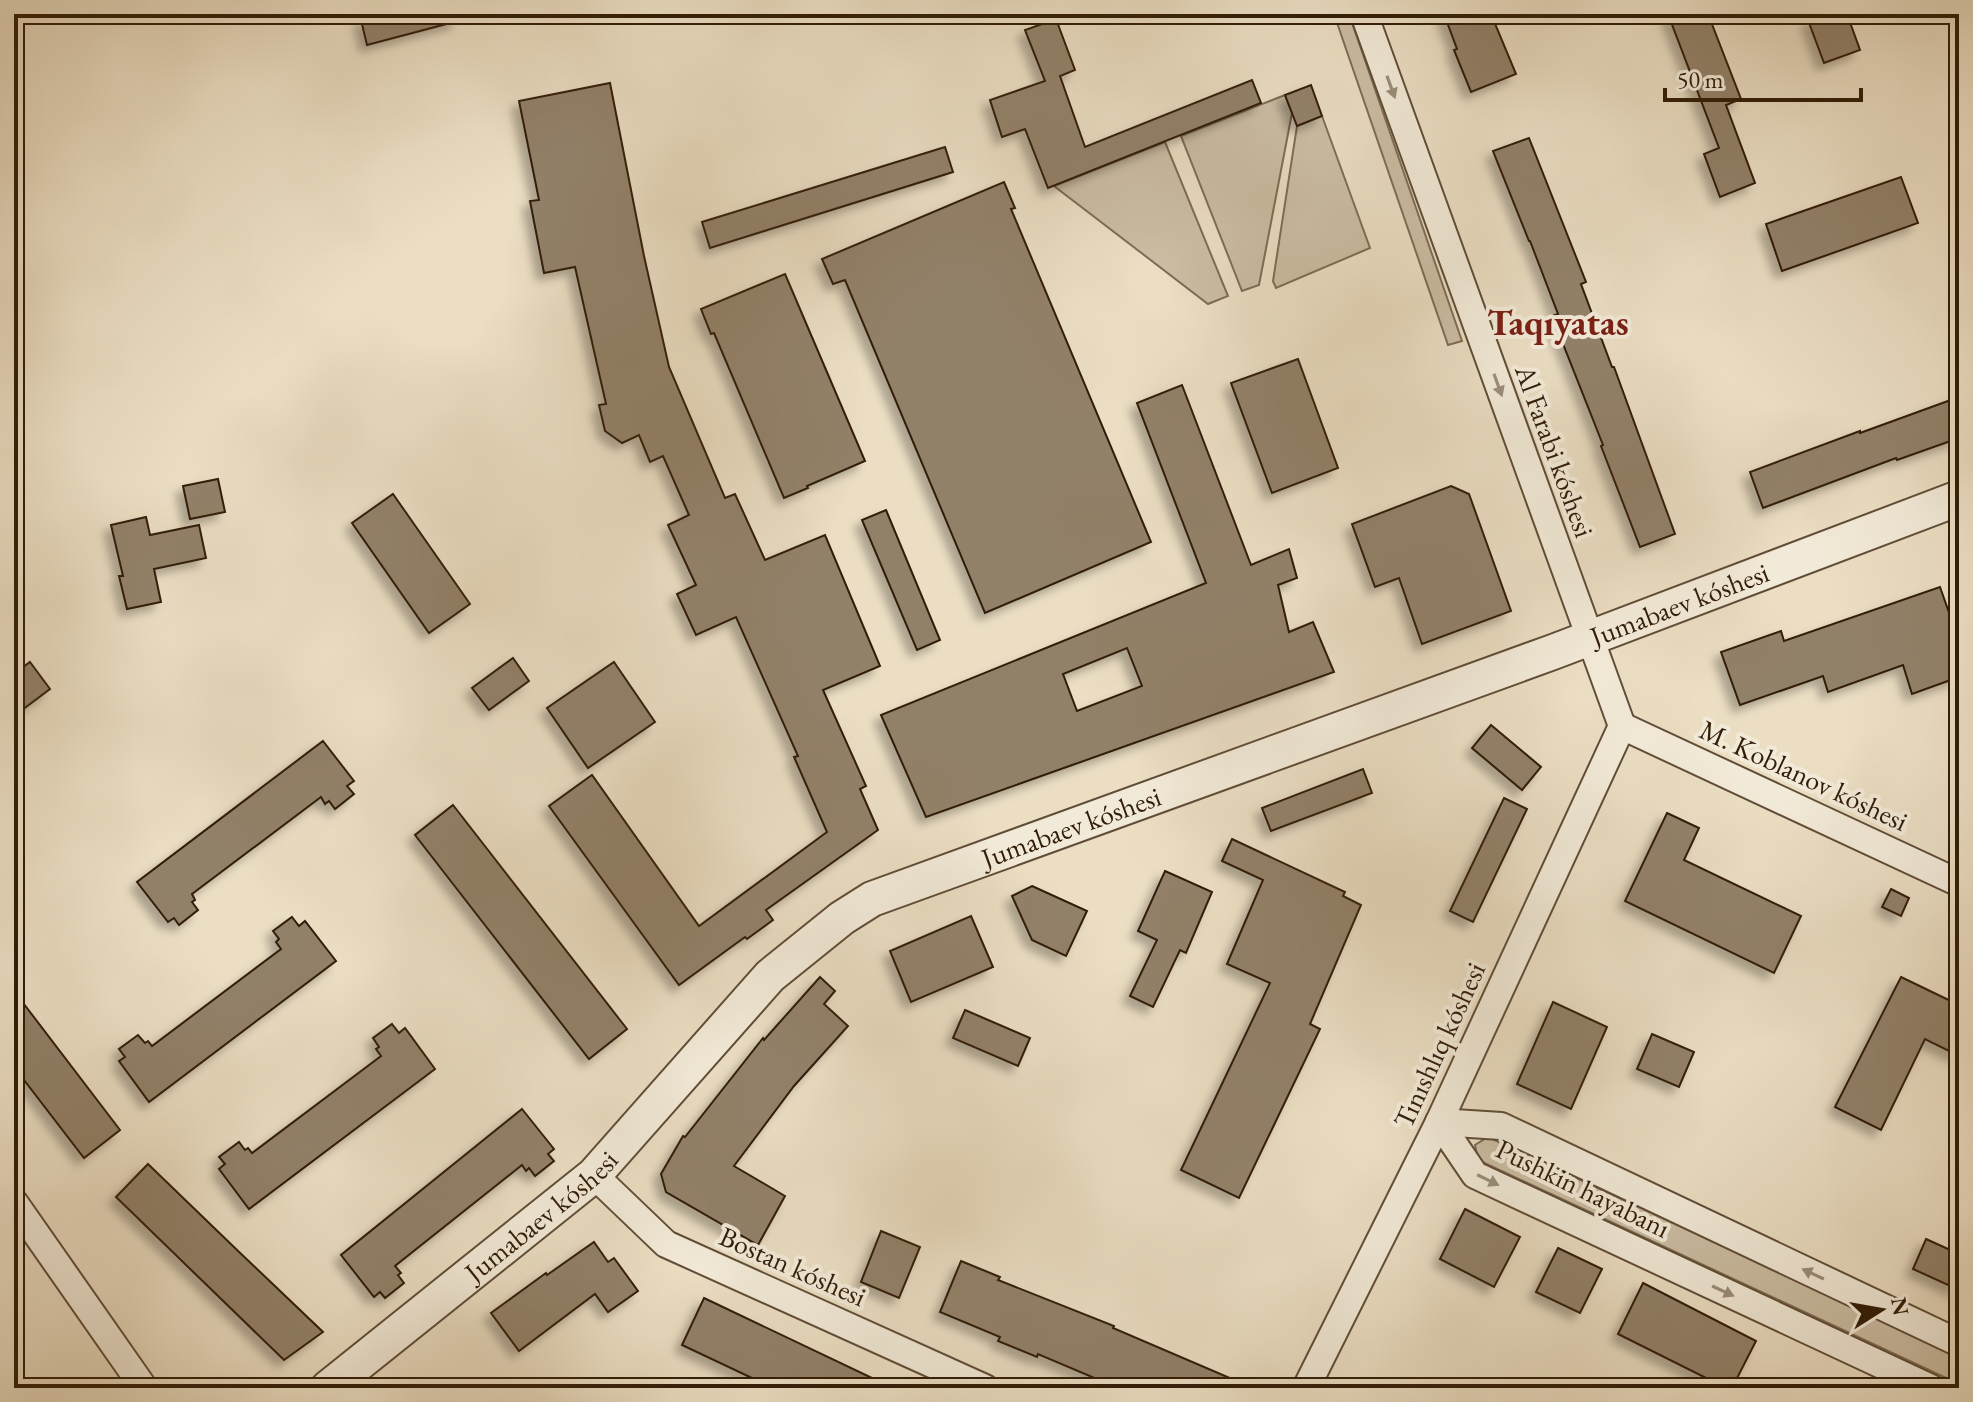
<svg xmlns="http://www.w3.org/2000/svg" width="1973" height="1402" font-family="'EB Garamond',serif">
	<defs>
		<filter id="shadow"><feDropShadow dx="-7" dy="7" stdDeviation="4" flood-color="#0004"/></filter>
	</defs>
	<rect width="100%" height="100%" fill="#ebdec3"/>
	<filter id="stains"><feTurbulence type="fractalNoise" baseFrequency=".0025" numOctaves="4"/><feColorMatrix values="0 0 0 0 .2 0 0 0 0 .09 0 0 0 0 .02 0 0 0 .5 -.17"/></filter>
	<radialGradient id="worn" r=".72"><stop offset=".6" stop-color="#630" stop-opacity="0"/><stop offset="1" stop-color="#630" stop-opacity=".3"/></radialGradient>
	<!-- green -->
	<g fill="#cbbda3" stroke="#7e6d56" stroke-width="2">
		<path d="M1334,14H1349L1462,341L1448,345Z"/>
		<path d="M1285,95L1292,113L1259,285L1242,291L1181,136Z"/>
		<path d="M1322,116L1370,248L1276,288L1273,281L1297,126Z"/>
		<path d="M1165,142L1228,296L1208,304L1054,186Z"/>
		<path d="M1488,1137L1959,1356V1384L1478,1160L1475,1145Z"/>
	</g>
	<!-- building -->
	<g fill="#928169" stroke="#311d08" stroke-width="2" fill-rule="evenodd" filter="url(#shadow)">
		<path d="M384,14H457L458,21L367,45L361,20Z"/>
		<path d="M1444,14H1491L1516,74L1471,92L1454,50L1457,49Z"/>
		<path d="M1668,14H1708L1741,99L1726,105L1755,183L1720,197L1704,154L1719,148Z"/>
		<path d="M1824,14H1847L1860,50L1824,63L1808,20Z"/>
		<path d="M1056,19L1075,70L1060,76L1085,147L1252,80L1261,103L1048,188L1025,129L1002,137L990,100L1045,81L1025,30Z"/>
		<path d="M610,83L644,256L669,367L725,498L735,494L765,560L825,535L880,666L823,690L866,786L860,789L878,830L766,910L773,920L747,939L745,937L679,985L549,806L592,775L699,926L827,832L794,757L798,756L736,617L696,635L677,594L696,585L668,525L689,515L663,456L650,462L639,435L622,443L605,431L599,405L606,404L575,267L544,273L530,201L539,200L519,101Z"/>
		<path d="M1311,85L1322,116L1297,126L1285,95Z"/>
		<path d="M1529,138L1586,282L1581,284L1612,367H1614L1675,534L1640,547L1601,446L1603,445L1552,316L1558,314L1530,241H1529L1493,151Z"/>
		<path d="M945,147L953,172L710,248L702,222Z"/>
		<path d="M1901,177L1918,223L1782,271L1766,224Z"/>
		<path d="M1004,182L1015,208L1011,209L1151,542L985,613L845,280L833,284L822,259Z"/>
		<path d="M785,274L865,461L807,486L808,488L784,498L714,333L711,334L701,309Z"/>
		<path d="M1298,359L1338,468L1272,493L1231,383Z"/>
		<path d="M1182,385L1251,565L1289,549L1297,578L1278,585L1289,632L1313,622L1334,672L926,817L881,715L1206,583L1137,403ZM1127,648L1142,686L1077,711L1063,674Z"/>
		<path d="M1959,397V438L1897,460L1896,458L1763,508L1750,472L1860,431V433Z"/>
		<path d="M218,479L225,512L190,519L183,486Z"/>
		<path d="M1451,486L1469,494L1511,611L1422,644L1399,578L1375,587L1352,524Z"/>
		<path d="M393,494L470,604L429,633L352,523Z"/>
		<path d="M886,510L940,640L917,650L862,520Z"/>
		<path d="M146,517L150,535L199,525L206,558L154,569L161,602L127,609L119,576H123L111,525Z"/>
		<path d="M1940,587L1959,641V677L1912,694L1903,665L1828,692L1823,676L1740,705L1721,652L1781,631L1784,641Z"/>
		<path d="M513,658L529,681L489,710L472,688Z"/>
		<path d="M30,662L50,689L14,716V674Z"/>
		<path d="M614,662L655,722L588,768L547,708Z"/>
		<path d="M1491,725L1541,767L1522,790L1472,748Z"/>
		<path d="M323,741L354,781L347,786L354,794L335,809L329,801L325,804L321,797L192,894L195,900L192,902L198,910L179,925L174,918L168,922L137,882Z"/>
		<path d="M1363,769L1372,793L1271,831L1262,808Z"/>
		<path d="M1504,798L1527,809L1473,922L1450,911Z"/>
		<path d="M453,805L627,1029L589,1059L415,835Z"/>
		<path d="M1667,813L1699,828L1684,860L1801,916L1774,973L1625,901Z"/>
		<path d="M1232,839L1345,892L1343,896L1361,905L1310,1024L1320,1029L1239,1198L1181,1170L1270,983L1227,964L1263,880L1222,861Z"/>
		<path d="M1165,871L1212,892L1186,953L1180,950L1153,1007L1130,996L1157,940L1138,931Z"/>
		<path d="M1032,886L1087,911L1066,956L1032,940L1012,896Z"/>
		<path d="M1891,889L1909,898L1901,916L1882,907Z"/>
		<path d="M971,916L993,967L911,1002L890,951Z"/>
		<path d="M292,917L299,926L305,921L336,961L149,1102L119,1061L125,1057L119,1049L138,1035L145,1043L148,1041L152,1046L281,949L276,942L279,939L273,931Z"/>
		<path d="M820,977L835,991L824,1004L848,1026L794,1086L734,1166L785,1196L758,1245L666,1192L661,1174L683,1136L685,1137L763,1038L764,1040Z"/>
		<path d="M1901,977L1959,1005V1056L1925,1039L1881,1130L1835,1107Z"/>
		<path d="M14,991L120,1130L84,1158L14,1067Z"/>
		<path d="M1553,1002L1607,1027L1571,1109L1517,1084Z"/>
		<path d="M965,1010L1030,1038L1018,1066L953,1038Z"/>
		<path d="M392,1024L399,1033L405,1028L435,1069L249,1209L219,1169L225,1164L219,1157L239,1142L245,1150L248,1148L252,1153L381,1056L376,1049L379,1047L373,1038Z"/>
		<path d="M1652,1034L1694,1052L1679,1087L1637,1069Z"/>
		<path d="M522,1109L554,1149L548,1154L554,1161L535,1176L529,1168L526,1171L522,1165L395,1266L401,1273L398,1275L404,1283L385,1298L380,1292L374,1297L341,1255Z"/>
		<path d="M148,1164L236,1249L323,1332L284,1360L116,1197Z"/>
		<path d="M1465,1209L1520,1237L1494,1287L1440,1259Z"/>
		<path d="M881,1231L920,1247L899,1298L861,1282Z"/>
		<path d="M1926,1239L1959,1254V1290L1913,1269Z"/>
		<path d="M594,1242L608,1262L614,1258L638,1291L608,1312L595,1294L519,1351L491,1313L546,1273L547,1275Z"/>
		<path d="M1558,1248L1602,1269L1580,1313L1536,1292Z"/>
		<path d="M961,1261L1000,1277L998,1280L1114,1326L1113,1328L1253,1388H1118L1038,1354L1037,1357L998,1341L1000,1337L940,1312Z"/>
		<path d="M1643,1283L1756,1341L1732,1388H1726L1618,1334Z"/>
		<path d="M704,1298L893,1388H773L682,1345Z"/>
	</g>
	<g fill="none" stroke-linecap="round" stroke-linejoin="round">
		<!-- minor casing -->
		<g stroke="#604d37" stroke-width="30">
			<g id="minor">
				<path d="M1364,14L1622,726"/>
				<path d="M1622,726L1959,883"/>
				<path d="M1439,1122L1501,1126L1959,1343"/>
				<path d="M1439,1122L1475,1175L1931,1388"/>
				<path d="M594,1175L666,1244L985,1388"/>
				<path d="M14,1202L144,1388"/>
				<path d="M1306,1388L1439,1122L1622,726"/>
			</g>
		</g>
		<!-- tertiary casing -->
		<g stroke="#604d37" stroke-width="38">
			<g id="tertiary">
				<path id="s1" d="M328,1388L594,1175L770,976L842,918L872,899L1553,652L1959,498"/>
			</g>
		</g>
		<!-- minor -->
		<use href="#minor" stroke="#f2ead8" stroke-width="26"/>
		<!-- tertiary -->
		<use href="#tertiary" stroke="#f2ead8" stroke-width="34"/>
	</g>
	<!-- one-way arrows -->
	<defs><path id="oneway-solid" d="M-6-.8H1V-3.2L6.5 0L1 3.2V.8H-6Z" transform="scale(2)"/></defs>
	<g fill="#9b8e7a">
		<use href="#oneway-solid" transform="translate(1391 87) rotate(70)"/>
		<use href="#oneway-solid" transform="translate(1498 385) rotate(70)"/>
		<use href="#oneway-solid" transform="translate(1488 1180) rotate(26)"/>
		<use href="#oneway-solid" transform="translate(1813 1274) rotate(-155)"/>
		<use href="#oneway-solid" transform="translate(1723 1291) rotate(25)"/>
	</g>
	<g text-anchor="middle" stroke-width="8" stroke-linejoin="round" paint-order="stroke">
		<!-- street labels -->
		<g font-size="28" fill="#311d08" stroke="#f2ead8">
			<text transform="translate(1555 451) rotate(70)" y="10">Al Farabi kóshesi</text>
			<text dy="10" stroke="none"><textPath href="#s1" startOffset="1594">Jumabaev kóshesi</textPath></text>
			<text transform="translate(1804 775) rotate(25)" y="10">M. Koblanov kóshesi</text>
			<text dy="10" stroke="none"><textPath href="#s1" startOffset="946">Jumabaev kóshesi</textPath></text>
			<text transform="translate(1439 1045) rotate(-65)" y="10">Tınıshlıq kóshesi</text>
			<text transform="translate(1583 1188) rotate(26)" y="10">Pushkin hayabanı</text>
			<text dy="10" stroke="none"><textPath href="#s1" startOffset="274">Jumabaev kóshesi</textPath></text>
			<text transform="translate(793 1266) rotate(24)" y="10">Bostan kóshesi</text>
		</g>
		<!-- district labels -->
		<g font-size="36" font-weight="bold" fill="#7a1f14" stroke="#f2ead8">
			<text x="1558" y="335">Taqıyatas</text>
		</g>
	</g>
	<!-- margin -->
	<rect width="1973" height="1402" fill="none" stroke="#ebdec3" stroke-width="48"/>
	<rect x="16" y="16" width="1941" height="1370" fill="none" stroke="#311d08" stroke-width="4"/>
	<rect x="24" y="24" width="1925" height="1354" fill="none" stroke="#311d08" stroke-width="2"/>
	<!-- north arrow -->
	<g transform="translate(1881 1310) rotate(79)" stroke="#f2ead8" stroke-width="6" paint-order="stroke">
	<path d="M0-6L14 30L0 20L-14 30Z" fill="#311d08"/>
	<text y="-12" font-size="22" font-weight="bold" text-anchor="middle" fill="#311d08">N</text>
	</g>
	<!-- scale -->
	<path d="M1665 88v12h196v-12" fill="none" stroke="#311d08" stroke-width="4"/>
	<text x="1677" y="88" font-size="24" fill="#311d08" stroke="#f2ead8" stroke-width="6" paint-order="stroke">50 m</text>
	<rect width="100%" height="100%" filter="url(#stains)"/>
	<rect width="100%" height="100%" fill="url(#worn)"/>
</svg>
